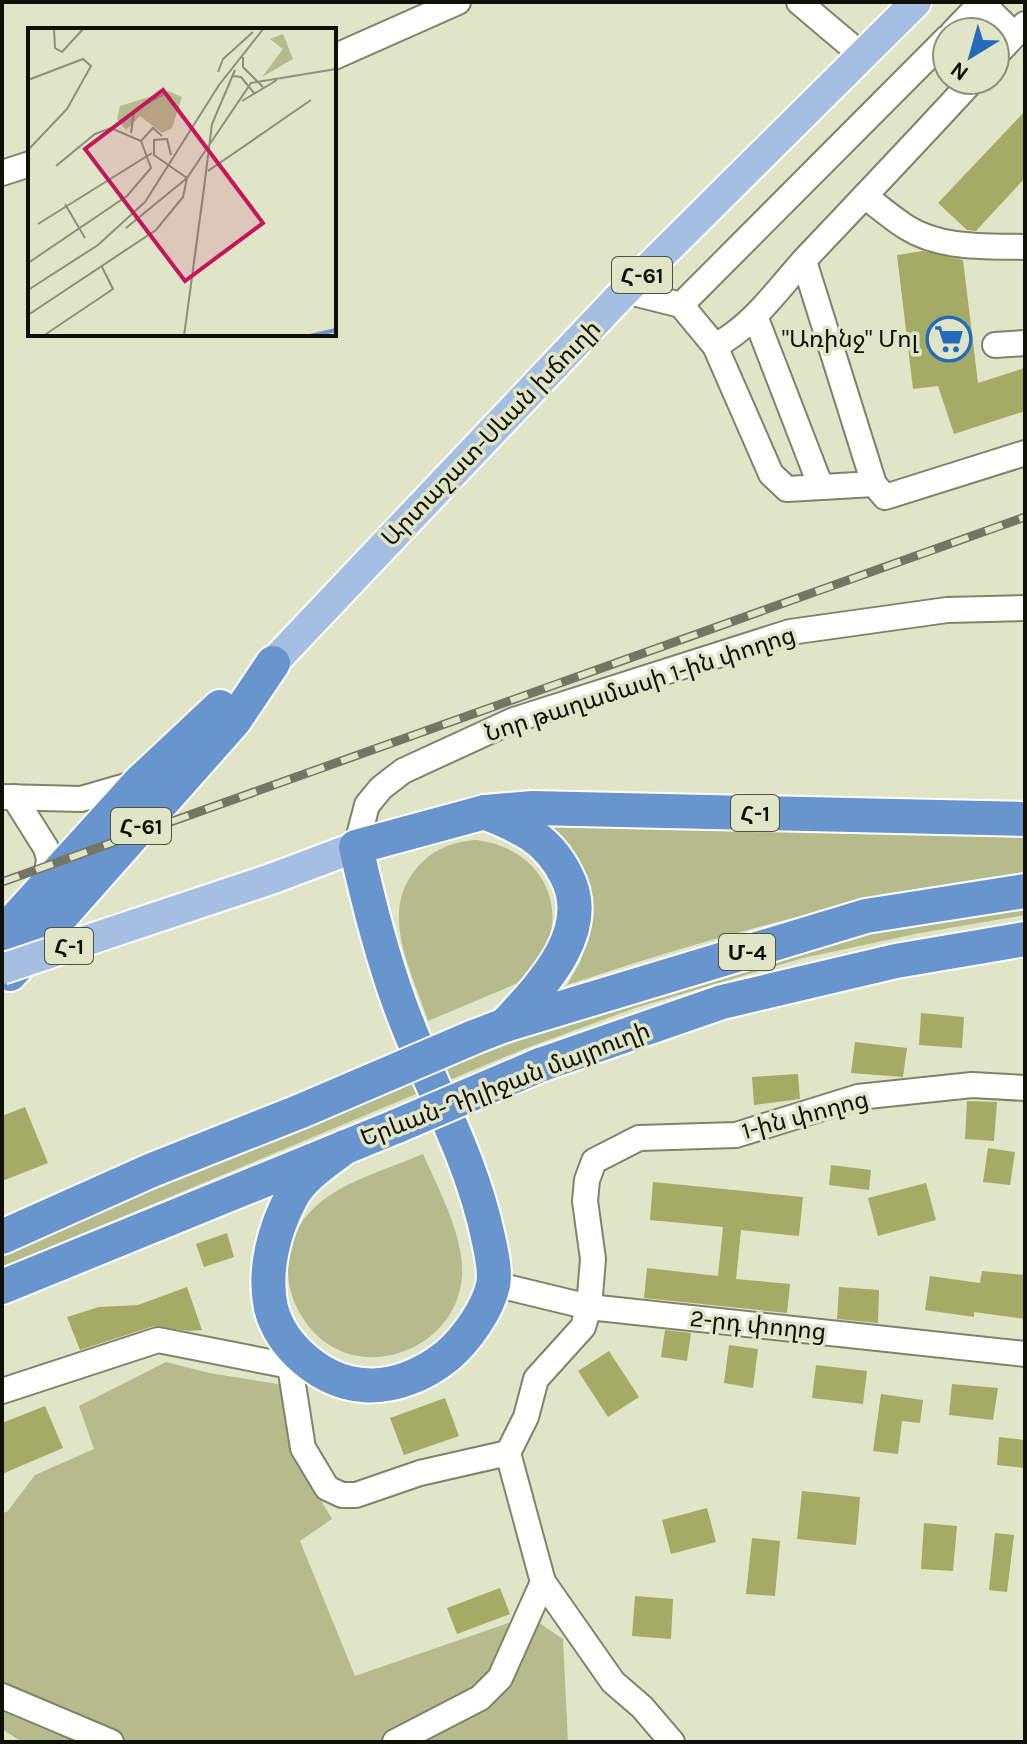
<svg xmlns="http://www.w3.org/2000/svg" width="1027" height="1744" font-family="Karla,'Noto Sans Armenian',sans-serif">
	<rect width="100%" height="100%" fill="#e1e5c8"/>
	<!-- green -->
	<g fill="#b5bb8b">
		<path d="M533,826L1025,836V876C969,885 912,893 856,904C758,924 662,954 567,985L580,962L588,931Z"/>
		<path d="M475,840C554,848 580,933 518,983L428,1021C413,974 378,914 416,869C431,850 452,842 475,840Z"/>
		<path d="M1025,900V915L920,933L803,958L635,1008L524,1049L2,1267V1249L520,1032L804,942Z"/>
		<path d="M423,1154C437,1186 456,1221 461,1256C475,1344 359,1395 306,1323C296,1308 288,1291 288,1272C288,1248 296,1224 315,1207C343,1181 388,1169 423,1154Z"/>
		<path d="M166,1362L209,1373L284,1385L292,1451L332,1519L300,1541L355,1676L529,1616L563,1639L568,1742H22L2,1729V1513L7,1512L35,1475L94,1449L79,1406Z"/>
	</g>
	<!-- building -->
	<g fill="#a4ab65">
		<path d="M1025,111V178L976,231L967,230L938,203Z"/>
		<path d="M923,251L963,260L978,383L1025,368V411L954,434L938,386L913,389L897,255Z"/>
		<path d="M921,1013L964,1017L962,1048L919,1045Z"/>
		<path d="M855,1042L907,1048L903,1077L851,1073Z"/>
		<path d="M798,1074L800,1099L754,1105L752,1077Z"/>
		<path d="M967,1101L997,1102L994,1141L965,1139Z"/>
		<path d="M25,1107L48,1163L2,1181V1116Z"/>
		<path d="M988,1148L1015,1152L1010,1185L983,1182Z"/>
		<path d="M831,1165L871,1170L869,1190L829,1185Z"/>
		<path d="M653,1182L803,1197L799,1236L741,1230L736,1279L790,1284L787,1313L644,1298L647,1268L718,1276L723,1227L650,1220Z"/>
		<path d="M926,1183L936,1220L878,1236L868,1198Z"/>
		<path d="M227,1233L234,1257L204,1267L196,1244Z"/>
		<path d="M982,1271L1025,1275V1319L974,1312V1317L925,1310L930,1276L980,1283Z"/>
		<path d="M187,1287L202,1330L189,1331L154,1326L80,1350L67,1317L99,1307L138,1305Z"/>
		<path d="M839,1287L879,1290L878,1323L837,1319Z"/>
		<path d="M665,1330L691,1333L687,1361L661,1357Z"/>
		<path d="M729,1345L758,1349L753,1388L724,1383Z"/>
		<path d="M609,1351L639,1397L608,1417L578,1371Z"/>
		<path d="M816,1365L867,1371L863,1404L812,1398Z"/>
		<path d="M952,1384L998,1388L993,1420L949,1415Z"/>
		<path d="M881,1394L923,1400L920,1423L902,1421L898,1454L873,1451Z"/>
		<path d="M445,1398L459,1436L404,1455L390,1418Z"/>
		<path d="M45,1406L63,1448L2,1474V1423Z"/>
		<path d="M999,1437L1025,1440L1024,1468L997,1465Z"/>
		<path d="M802,1491L860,1497L856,1545L797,1539Z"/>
		<path d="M707,1508L716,1542L671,1554L662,1520Z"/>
		<path d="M924,1523L957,1526L953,1571L921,1569Z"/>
		<path d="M995,1533L1014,1535L1007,1592L989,1590Z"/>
		<path d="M752,1538L780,1541L775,1596L746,1594Z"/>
		<path d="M500,1588L510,1614L457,1634L447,1608Z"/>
		<path d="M635,1596L673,1599L671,1639L632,1636Z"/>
	</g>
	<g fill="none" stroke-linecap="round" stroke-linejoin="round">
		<!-- minor casing -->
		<g stroke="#7f8368" stroke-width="28">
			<g id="minor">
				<path d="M799,2L864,57"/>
				<path d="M982,3L1015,35"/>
				<path d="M953,32L982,2"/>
				<path d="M995,56L1025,24"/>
				<path d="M334,57L458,2"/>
				<path d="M2,173L30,164"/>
				<path d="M865,196C879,207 892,218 906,227C940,249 986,246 1025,247"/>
				<path d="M804,261L874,484L885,497L1025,453"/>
				<path d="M625,291L681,305L715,346L771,474L787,489L874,484"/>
				<path d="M681,305L947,38"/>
				<path d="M755,316L821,487"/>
				<path d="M995,345L1025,343"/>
				<path d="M715,346C753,326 777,290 806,258C862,199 918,140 973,80"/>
				<path d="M2,797L81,799L140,782"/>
				<path d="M14,797L46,848L49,859L45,886"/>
				<path d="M356,847L367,805L381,788L403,771L514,720L790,632L947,610L1025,608"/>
				<path d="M494,1284L589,1307L1025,1354"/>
				<path d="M290,1366L303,1448L327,1488L342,1495H356L420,1473L508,1453"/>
				<path d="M2,1391L158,1340L290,1366L303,1361"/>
				<path d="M2,1696L111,1742"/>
				<path d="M395,1742L480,1698L500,1678L543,1582"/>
				<path d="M672,1742L642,1707L613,1682L543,1582L508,1453L526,1417L536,1379L583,1327L589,1307L593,1259L585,1201L587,1180L594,1161L639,1138L736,1135L858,1097L972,1085L1025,1088"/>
			</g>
		</g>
		<!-- major casing -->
		<g stroke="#fff" stroke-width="34">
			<g id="major">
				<path d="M273,663L625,291L916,2"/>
				<path d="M136,924L271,879L356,847"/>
			</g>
		</g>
		<!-- highway casing -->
		<g stroke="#fff" stroke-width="38">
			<g id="highway">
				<path d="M485,812C500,819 516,825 530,834C546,844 558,859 566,875C596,931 541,986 505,1025"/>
				<path d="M2,934L140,782L220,707"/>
				<path d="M10,974L234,721L273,663"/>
				<path d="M474,1037L505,1025L866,916L1025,891"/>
				<path d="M540,1065L722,1002L896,961L1025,939"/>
				<path d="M345,1147C327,1161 303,1176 292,1196C274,1229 263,1271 271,1308C281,1347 322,1382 363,1385C393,1388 425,1374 447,1356C466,1340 488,1309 493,1285C496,1271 491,1251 488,1237C471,1155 428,1083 400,1005C381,953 368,901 356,847L485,812L533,808L1025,819"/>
				<path d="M2,1237L152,1170L301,1111"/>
				<path d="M2,1287L397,1126"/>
			</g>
		</g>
		<!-- minor -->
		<use href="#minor" stroke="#fff" stroke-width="24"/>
		<!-- major -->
		<use href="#major" stroke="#a4bfe1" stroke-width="30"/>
		<!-- highway -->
		<use href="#highway" stroke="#6895cd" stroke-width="34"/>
		<!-- rail casing -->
		<g stroke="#737663" stroke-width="9">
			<path id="rail" d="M2,882L1025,517"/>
		</g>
		<!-- rail -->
		<use href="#rail" stroke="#e1e5c8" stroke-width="6" stroke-dasharray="18" stroke-linecap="butt"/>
		<!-- major-bridge casing -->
		<g stroke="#fff" stroke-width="34" stroke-linecap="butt">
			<path id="major-bridge" d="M2,969L136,924"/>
		</g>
		<!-- highway-bridge casing -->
		<g stroke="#fff" stroke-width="38" stroke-linecap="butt">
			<g id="highway-bridge">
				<path d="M301,1111L474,1037"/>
				<path d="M397,1126L540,1065"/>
			</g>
		</g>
		<!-- major-bridge -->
		<use href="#major-bridge" stroke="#a4bfe1" stroke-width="30"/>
		<!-- highway-bridge -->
		<use href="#highway-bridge" stroke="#6895cd" stroke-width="34"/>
	</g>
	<!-- icons -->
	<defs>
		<g id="supermarket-ring" transform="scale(2.3)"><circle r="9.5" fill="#e1e5c8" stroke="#256bbc" stroke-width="1.5"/><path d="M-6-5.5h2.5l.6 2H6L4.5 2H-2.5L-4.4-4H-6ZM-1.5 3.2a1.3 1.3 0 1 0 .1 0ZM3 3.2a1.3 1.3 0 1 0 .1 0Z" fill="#256bbc"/></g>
	</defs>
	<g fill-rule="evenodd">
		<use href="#supermarket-ring" x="949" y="339"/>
	</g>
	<g text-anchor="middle" stroke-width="7" stroke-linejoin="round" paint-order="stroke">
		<!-- shield labels -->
		<g fill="#e1e5c8" stroke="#4e5040" stroke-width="2">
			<rect x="612" y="257" width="60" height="36" rx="6"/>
			<rect x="731" y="795" width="48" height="36" rx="6"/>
			<rect x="111" y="808" width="60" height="36" rx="6"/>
			<rect x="45" y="928" width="48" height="36" rx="6"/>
			<rect x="719" y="934" width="56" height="36" rx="6"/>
		</g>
		<g font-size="22" font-weight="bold" fill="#0f1006">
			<text x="642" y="283">Հ-61</text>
			<text x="755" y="821">Հ-1</text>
			<text x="141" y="834">Հ-61</text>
			<text x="69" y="954">Հ-1</text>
			<text x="747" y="960">Մ-4</text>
		</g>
		<!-- poi labels -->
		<g font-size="24" fill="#0f1006" stroke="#e1e5c8" text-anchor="end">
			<text x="918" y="347">"Առինջ" Մոլ</text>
		</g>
		<!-- street labels -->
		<g font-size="24" fill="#0f1006" stroke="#e1e5c8">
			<text transform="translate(491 433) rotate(-46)" y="8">Արտաշատ-Սևան խճուղի</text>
			<text transform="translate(640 684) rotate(-18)" y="8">Նոր թաղամասի 1-ին փողոց</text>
			<text transform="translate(505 1084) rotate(-21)" y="8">Երևան-Դիլիջան մայրուղի</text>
			<text transform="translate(805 1115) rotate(-15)" y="8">1-ին փողոց</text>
			<text transform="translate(758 1325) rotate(6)" y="8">2-րդ փողոց</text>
		</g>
	</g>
	<!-- overview -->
	<g transform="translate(28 28)">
		<rect width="308" height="308" fill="#e1e5c8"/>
		<path d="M255,6L265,31L234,49L255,21L242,11ZM140,63L154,69L144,100L134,105L112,88L98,102L89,91L92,78Z" fill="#b5bb8b"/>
		<path fill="none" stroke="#6994ca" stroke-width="4" d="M282,308L308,302"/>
		<path fill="none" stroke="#8d907a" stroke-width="2" d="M26,0L27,20L34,24L56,0M215,29V39L235,59M190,44L195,31L225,4M205,48L213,49L226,65M0,52L55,31L63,38L39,81L0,122M214,73L249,52M103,105L106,83L138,65M113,113L125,100L134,108M180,143L283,72M159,150L223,55L308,41M176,160L184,96L207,42M37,176L57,210M10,196L124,125M98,200L159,150L126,127V112L139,111L143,127M0,235L99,168L123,140L113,113L83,100L67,106L28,138M0,262L70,217L117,174L191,57L236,0M0,287L128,202L155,169L159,150M15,308L85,261L74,239M156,308L176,160"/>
		<path fill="#c2185b" fill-opacity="0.15" stroke="#c2185b" stroke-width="4" d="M135,62L235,195L157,253L57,121Z"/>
		<rect width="308" height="308" fill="none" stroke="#0f1006" stroke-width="4"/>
	</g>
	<!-- border -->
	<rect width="1027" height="1744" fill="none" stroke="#0f1006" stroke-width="8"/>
	<!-- north arrow -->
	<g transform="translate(971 56) rotate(217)"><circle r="38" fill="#e1e5c8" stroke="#8d907a" stroke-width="2"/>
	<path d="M0-6L14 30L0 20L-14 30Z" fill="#256bbc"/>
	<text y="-12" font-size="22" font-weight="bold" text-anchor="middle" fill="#0f1006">N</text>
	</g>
</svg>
